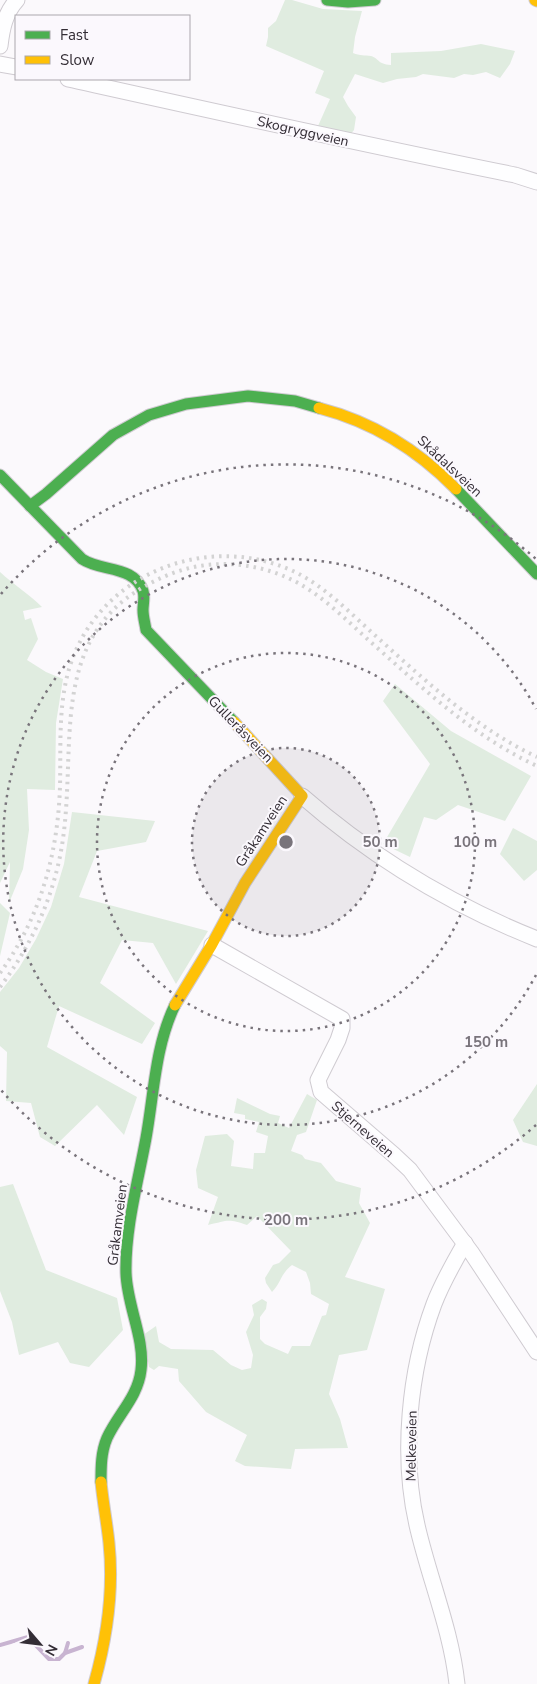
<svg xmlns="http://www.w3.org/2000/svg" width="537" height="1684" font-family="'Nunito Sans',sans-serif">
	<rect width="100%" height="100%" fill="#fbf9fc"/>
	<!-- green -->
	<g fill="#e0ece0">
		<path d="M285,0H292L323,9L362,11L355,37L353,53C360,56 365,55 371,56C380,59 377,64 391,65V53L441,51L481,44L515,51L510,64L500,78L486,72L473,75L464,74L454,78L423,74L416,77L397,79L383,83L355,74L343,97L348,106L356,117L354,130L350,135L318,126L330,99L315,93L324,71L266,46L268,37V28L276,21Z"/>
		<path d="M0,572C13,584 29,594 42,607L23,611L25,620L31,618L38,639L27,660L46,672L63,679L56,723L55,790L27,789L29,830L23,869L9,903L10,862L0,883Z"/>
		<path d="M395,684L451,731L531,776L505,821L458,805L436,820L424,817L410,857L383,844L430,764L383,701Z"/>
		<path d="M72,812L155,821L146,842L97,851L79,897L208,931L176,984L153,943L122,940L100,983L155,1023L142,1044L59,1006L47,1047L137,1097L124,1135L97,1105L55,1146L40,1137L31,1103L6,1101L7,1052L0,1046V992L19,968L36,939L51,907L64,864Z"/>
		<path d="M513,828L537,841V870L524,881L500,854Z"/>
		<path d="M0,903L10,913L0,956Z"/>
		<path d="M537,1084V1146L523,1142L513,1120Z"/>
		<path d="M307,1094L317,1100L306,1132L297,1135L291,1151L302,1155L305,1159L321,1163L336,1181L361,1188L359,1203L370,1223L345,1277L385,1289L367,1350L339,1355L329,1394L340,1419L348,1448L295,1449L291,1469L245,1466L235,1461L247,1435L206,1412L179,1381L178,1369L159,1366L154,1370L149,1367L143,1335L156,1326L159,1342L171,1349L213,1350L231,1365L242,1370L251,1368L253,1355L246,1332L254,1315L252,1305L262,1299L267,1302L266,1309L260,1317V1339L265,1344L288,1354L292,1346H310L322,1316L326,1315L329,1304L311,1294L310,1283L306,1272L292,1265C281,1273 281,1283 272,1292L266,1283L265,1278L273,1265L279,1263L291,1251L257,1216L247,1225C227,1218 227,1221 208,1225L218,1197L198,1188L196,1170L205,1136L227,1134L234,1141L231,1166L253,1169L254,1153H265L268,1136L256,1132L259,1122L245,1119V1115L234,1113L237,1098L270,1114L280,1116L278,1123L289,1128Z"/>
		<path d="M13,1184L46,1270L117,1298L123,1330L89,1367L70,1363L58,1342L19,1355L12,1322L0,1291V1187Z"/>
	</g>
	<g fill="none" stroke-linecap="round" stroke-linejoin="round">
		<!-- stream -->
		<g stroke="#c8b4d1" stroke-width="4">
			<path d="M0,1645L28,1637L49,1659H59L65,1653L82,1647"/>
			<path d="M65,1653L68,1643"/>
		</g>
		<!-- street casing -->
		<g stroke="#cfcbd1" stroke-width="17">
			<g id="street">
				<path d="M0,46C2,29 5,13 17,0"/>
				<path d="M0,64L16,67"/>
				<path d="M68,79C217,112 365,145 515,175L537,182"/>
				<path d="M302,796C373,858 449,904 537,939"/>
				<path d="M212,945L342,1019V1028L338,1040L318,1080L321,1092L394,1155L410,1170L471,1252L537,1352"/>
				<path d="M457,1684C451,1629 429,1578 417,1525C401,1456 409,1371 434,1304C442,1283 454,1262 465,1243"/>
			</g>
		</g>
		<!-- fast casing -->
		<g stroke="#cfcbd1" stroke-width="13">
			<g id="fast">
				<path d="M327,0L348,2L375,0"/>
				<path d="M0,475L82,559C101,572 134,565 143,591C145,597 143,604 143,610C143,617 145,623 146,630L234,722"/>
				<path d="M456,489L537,574"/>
				<path d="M30,506L46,494L113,435L149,415L186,404L248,396L295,401L319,408"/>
				<path d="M101,1482C101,1467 101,1452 107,1438C118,1414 138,1397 141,1370C145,1338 127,1306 126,1273C125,1228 138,1182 146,1138C154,1094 155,1046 175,1005"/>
			</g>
		</g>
		<!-- slow casing -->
		<g stroke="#cfcbd1" stroke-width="13">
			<g id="slow">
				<path d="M535,0L537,1"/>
				<path d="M319,408C373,422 417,449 456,489"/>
				<path d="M175,1005L211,946L245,883L302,796L234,722"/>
				<path d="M94,1684C107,1638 114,1591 109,1543C107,1523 103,1503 101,1482"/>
			</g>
		</g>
		<!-- street -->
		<use href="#street" stroke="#fefeff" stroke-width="15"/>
		<!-- fast -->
		<use href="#fast" stroke="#4caf50" stroke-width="11"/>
		<!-- slow -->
		<use href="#slow" stroke="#ffc107" stroke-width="11"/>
		<!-- rail -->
		<g stroke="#d3d3d3" stroke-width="4" stroke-dasharray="2.5 5" stroke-linecap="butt">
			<path d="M0,973C40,918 58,854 60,786C61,748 58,707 69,669C97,575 205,531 293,571C325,586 351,614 378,638C428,683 476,728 537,757"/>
			<path d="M0,987C28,950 49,907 59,861C83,753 36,629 168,575C206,559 251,561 288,578C321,593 347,621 374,645C426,691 473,736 537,766"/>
		</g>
	</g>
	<!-- distance rings -->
	<circle cx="286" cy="842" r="94" fill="#79747b" fill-opacity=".12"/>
	<g fill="none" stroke="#79747b" stroke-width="2.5" stroke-dasharray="2.5 5">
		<circle cx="286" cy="842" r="94"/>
		<circle cx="286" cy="842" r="189"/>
		<path d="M536 975A283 283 0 1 1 536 709"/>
		<path d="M536 1125A378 378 0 0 1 1 1090M1 594A378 378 0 0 1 536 559"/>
	</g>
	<g text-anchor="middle" stroke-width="4" stroke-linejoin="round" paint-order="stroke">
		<!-- street labels -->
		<g font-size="14" fill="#332d35" stroke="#fbf8fd">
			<text transform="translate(303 131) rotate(13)" y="5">Skogryggveien</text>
			<text transform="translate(450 466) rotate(43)" y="5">Skådalsveien</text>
			<text transform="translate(241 729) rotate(46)" y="5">Gulleråsveien</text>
			<text transform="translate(261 831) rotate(-57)" y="5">Gråkamveien</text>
			<text transform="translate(363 1129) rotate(41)" y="5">Stjerneveien</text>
			<text transform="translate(117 1225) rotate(-83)" y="5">Gråkamveien</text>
			<text transform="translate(411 1446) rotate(-89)" y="5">Melkeveien</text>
		</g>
	</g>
	<circle cx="286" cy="842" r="8" fill="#79747b" stroke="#fbf8fd" stroke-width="2.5"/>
	<g font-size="15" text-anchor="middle" font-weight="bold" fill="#79747b" stroke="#fbf8fd" stroke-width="4" stroke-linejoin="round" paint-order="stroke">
		<text x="380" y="847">50 m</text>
		<text x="475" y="847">100 m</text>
		<text x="486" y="1047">150 m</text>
		<text x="286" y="1225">200 m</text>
	</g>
	<!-- legend -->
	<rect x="15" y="15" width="175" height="65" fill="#fbf8fd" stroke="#aba7ad"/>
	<rect x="25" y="31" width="25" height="8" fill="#4caf50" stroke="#aba7ad"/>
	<text x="60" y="40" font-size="15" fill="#332d35">Fast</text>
	<rect x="25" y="56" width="25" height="8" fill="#ffc107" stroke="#aba7ad"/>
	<text x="60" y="65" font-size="15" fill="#332d35">Slow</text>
	<!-- north arrow -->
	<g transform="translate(40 1644) rotate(118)" stroke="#fbf8fd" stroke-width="4" paint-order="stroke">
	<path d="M0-4L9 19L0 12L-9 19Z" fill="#332d35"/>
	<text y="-8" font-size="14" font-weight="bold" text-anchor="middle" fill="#332d35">N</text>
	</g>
</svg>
